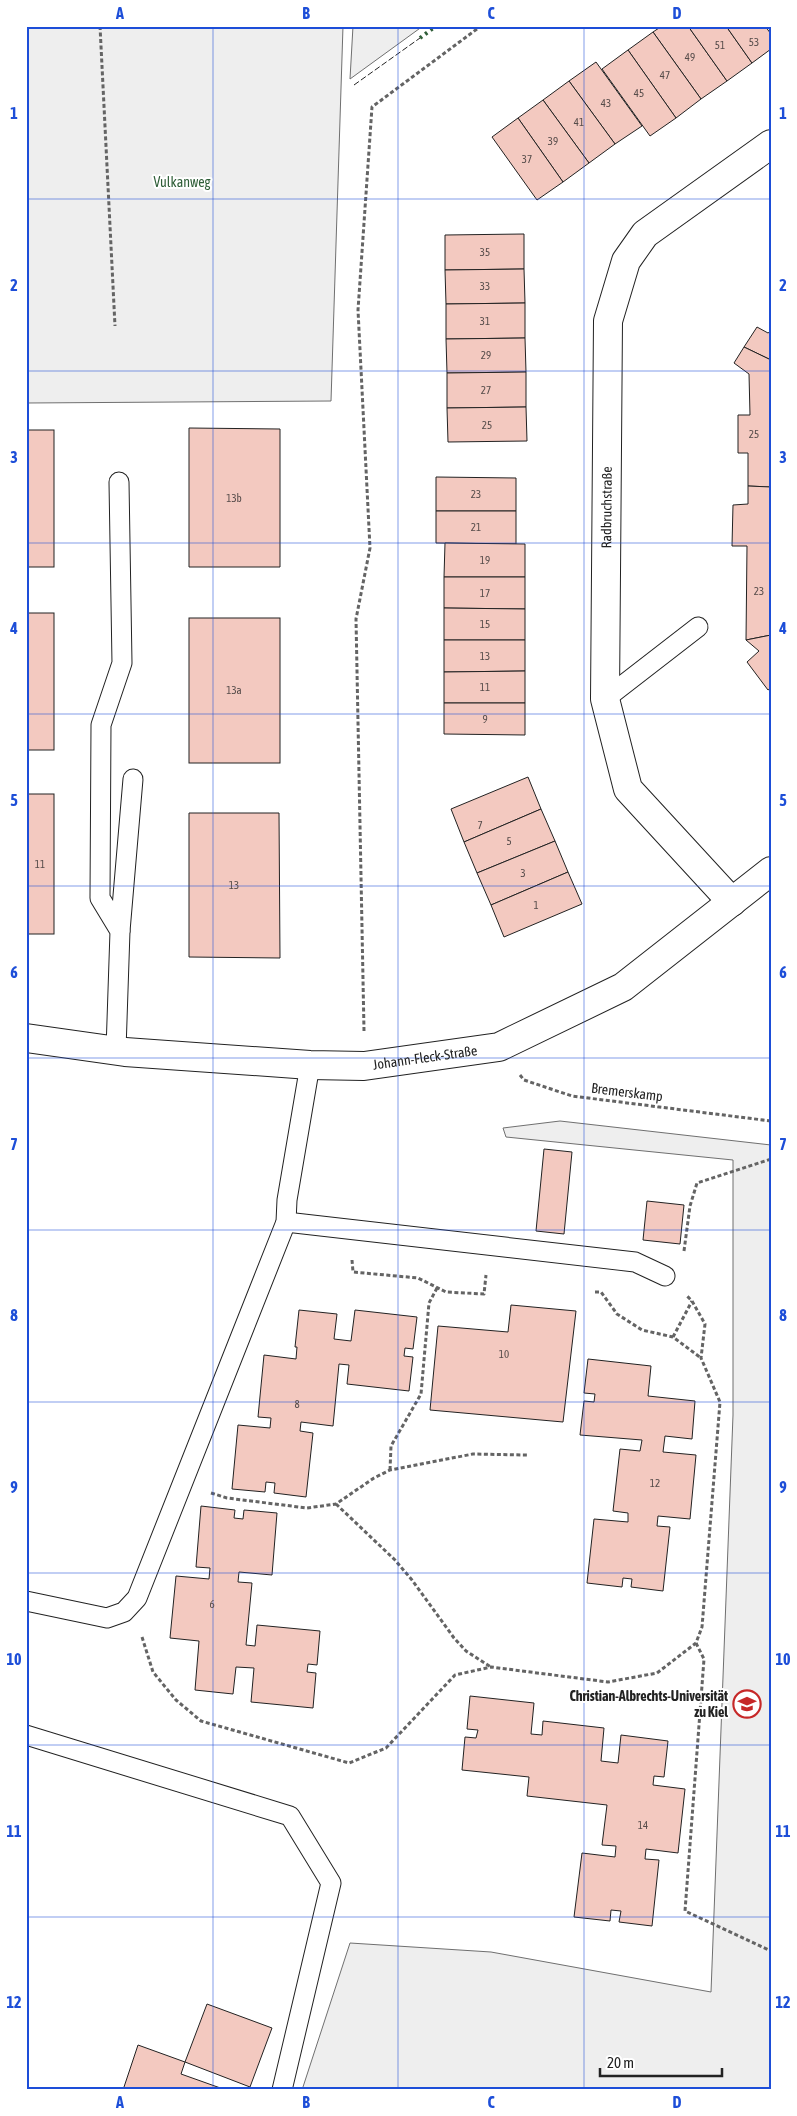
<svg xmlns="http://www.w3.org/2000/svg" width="797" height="2116" font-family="'Asap Condensed',sans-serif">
	<rect width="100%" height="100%" fill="#fff"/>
	<!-- green -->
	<g fill="#eee" stroke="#6f6f6f">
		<path d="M26,26H343L331,401L26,403Z"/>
		<path d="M353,26H423L350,79Z"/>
		<path d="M560,1121L771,1145V2090H302L350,1943L491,1952L711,1992L733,1415V1160L506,1137L503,1128Z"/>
	</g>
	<!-- building -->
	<g fill="#f3c9c0" stroke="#222">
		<path d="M662,26H688L727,81L701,99L653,32Z"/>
		<path d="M688,26H726L752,63L727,81Z"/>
		<path d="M726,26H765L771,34V49L752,63Z"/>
		<path d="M653,32L701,99L676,118L628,50Z"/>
		<path d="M628,50L676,118L650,136L602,69Z"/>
		<path d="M596,62L642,126L615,144L569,81Z"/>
		<path d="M569,81L615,144L589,163L543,100Z"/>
		<path d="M543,100L589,163L563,182L518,118Z"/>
		<path d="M518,118L563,182L537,200L492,137Z"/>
		<path d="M524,234V269L445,270V235Z"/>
		<path d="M524,269L525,303L446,304L445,270Z"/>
		<path d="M525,303V338L446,339V304Z"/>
		<path d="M757,327L768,333L771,331V360L744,347Z"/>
		<path d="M525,338L526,372L447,373L446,339Z"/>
		<path d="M744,347L771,360V487L748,486V453H738V415H750L749,374L734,363Z"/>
		<path d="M526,372V407L447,408V373Z"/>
		<path d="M526,407L527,441L448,442L447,408Z"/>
		<path d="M189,428L280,429V567H189Z"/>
		<rect x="26" y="430" width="28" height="137"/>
		<path d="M436,477L516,478V511H436Z"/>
		<path d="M748,486L771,487V635L746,640L747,546H732L733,505L748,504Z"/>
		<path d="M436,511H516V544L436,543Z"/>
		<path d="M445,543L525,544V577H444Z"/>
		<path d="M444,577H525V609L444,608Z"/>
		<path d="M444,608L525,609V640H444Z"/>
		<rect x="26" y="613" width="28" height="137"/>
		<rect x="189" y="618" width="91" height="145"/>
		<path d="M771,635V688L768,690L747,662L759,651L746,640Z"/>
		<path d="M444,640H525V671L444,672Z"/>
		<path d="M525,671V703H444V672Z"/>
		<path d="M444,703H525V735L444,734Z"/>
		<path d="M528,777L541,809L464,842L451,809Z"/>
		<rect x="26" y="794" width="28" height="140"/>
		<path d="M541,809L555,841L477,873L464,842Z"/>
		<path d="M189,813H279L280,958L189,957Z"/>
		<path d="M555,841L568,872L491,905L477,873Z"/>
		<path d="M568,872L582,904L504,937L491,905Z"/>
		<path d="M544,1149L572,1152L564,1234L536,1231Z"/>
		<path d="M647,1201L684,1205L680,1244L643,1240Z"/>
		<path d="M511,1305L576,1311L563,1422L430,1410L438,1326L508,1332Z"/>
		<path d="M299,1310L337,1314L334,1339L351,1341L355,1310L417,1317L413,1349L405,1348L404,1356L413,1357L409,1391L347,1384L349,1365L339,1364L333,1426L301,1422L300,1431L313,1433L306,1497L274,1493L275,1483L266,1482L265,1492L232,1489L238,1425L270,1428L271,1418L258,1417L264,1355L296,1359L297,1347H295Z"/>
		<path d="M588,1359L651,1366L648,1396L695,1401L692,1439L665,1436L663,1452L696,1455L690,1519L658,1516L657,1526L670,1527L663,1591L631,1587L632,1579L623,1578L622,1587L587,1583L594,1519L628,1522V1513L613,1511L620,1449L640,1451L642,1440L580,1435L584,1401L594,1402L595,1394L584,1393Z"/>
		<path d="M201,1506L235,1510L234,1518L243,1519L244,1510L277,1513L272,1575L239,1572L238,1582L252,1583L246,1645L255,1646L257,1625L320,1631L317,1665L308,1664L307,1672L316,1673L313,1708L251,1702L254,1668L236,1667L233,1694L195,1690L199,1641L170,1638L176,1576L209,1579L210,1568L196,1567Z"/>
		<path d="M470,1696L534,1703L531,1734L542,1735L543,1721L604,1728L601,1761L618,1763L621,1735L668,1741L664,1777L654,1776L653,1785L685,1789L678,1853L646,1849L645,1859L659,1860L652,1926L619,1922L621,1911L611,1910L610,1921L574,1917L582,1853L615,1857L616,1846L602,1845L607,1805L527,1796L529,1777L462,1770L465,1737L476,1738L478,1730L467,1729Z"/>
		<path d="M207,2004L272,2028L250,2087L185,2062Z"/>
		<path d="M138,2045L185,2062L181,2074L226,2090H123Z"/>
	</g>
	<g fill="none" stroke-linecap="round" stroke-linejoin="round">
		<!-- service casing -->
		<g stroke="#222" stroke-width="21">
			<g id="service">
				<path d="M605,699L698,627"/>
				<path d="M120,931L133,779"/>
				<path d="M116,1050L120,931L100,898L101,725L122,663L119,482"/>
				<path d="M286,1222L635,1262L665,1276"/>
				<path d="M26,1601L107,1618L124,1612L137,1598L286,1222L287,1200L310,1065"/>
				<path d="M26,1735L290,1816L331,1883L282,2090"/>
			</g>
		</g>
		<!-- minor casing -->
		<g stroke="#222" stroke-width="30">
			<g id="minor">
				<path id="s1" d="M732,902L628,789L605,699L608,321L626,261L645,234L771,144"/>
				<path id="s2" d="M26,1038L125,1052L310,1065L364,1066L499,1047L623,987L771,871"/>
			</g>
		</g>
		<!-- path -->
		<g stroke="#646464" stroke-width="3" stroke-dasharray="4 2.5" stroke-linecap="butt">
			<path d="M100,26L115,326"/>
			<path d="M364,1031L356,619L370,548L358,310L372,107L481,26"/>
			<path d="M520,1075L524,1080L572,1096L771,1121"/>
			<path d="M684,1251L690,1206L697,1183L771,1159"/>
			<path d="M352,1260L353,1272L418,1278L446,1292L484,1294L486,1275"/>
			<path d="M595,1292H601L617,1314L642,1330L673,1337L701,1358"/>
			<path d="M673,1337L692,1301"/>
			<path d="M390,1470L391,1446L421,1394L429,1303L437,1288"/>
			<path d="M211,1493L227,1498L307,1508L336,1504L374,1478L390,1470L473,1454L527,1455"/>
			<path d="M336,1504L395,1560L412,1580L454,1638L466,1651L491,1667"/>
			<path d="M142,1637L153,1672L176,1700L201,1721L349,1763L386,1748L455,1675L491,1667L608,1682L657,1673L696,1643L702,1627L720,1402L701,1358L705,1324L692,1301L687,1296"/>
			<path d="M696,1643L704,1659L685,1911L771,1951"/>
		</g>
		<!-- service -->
		<use href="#service" stroke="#fff" stroke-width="19"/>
		<!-- minor -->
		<use href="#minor" stroke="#fff" stroke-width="28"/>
		<!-- hedge -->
		<path stroke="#2f5e38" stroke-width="4" stroke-dasharray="2.5 4" stroke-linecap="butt" d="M420,38L436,26"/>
		<!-- fence -->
		<path stroke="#222" stroke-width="1" stroke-dasharray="6 2.5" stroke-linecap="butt" d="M354,85L420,38"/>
	</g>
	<!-- grid -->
	<path fill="none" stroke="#1d4ed8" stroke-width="1" stroke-opacity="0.55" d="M213,26V2090M398,26V2090M584,26V2090M26,199H771M26,371H771M26,543H771M26,714H771M26,886H771M26,1058H771M26,1230H771M26,1402H771M26,1573H771M26,1745H771M26,1917H771"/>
	<!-- icons -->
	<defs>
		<g id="university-ring" transform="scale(1.4375)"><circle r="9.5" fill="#fff" stroke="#c62828" stroke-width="1.5"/><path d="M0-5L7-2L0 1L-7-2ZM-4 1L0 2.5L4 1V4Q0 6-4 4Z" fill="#c62828"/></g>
	</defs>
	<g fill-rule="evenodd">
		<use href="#university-ring" x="747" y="1704"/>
	</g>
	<g text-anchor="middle" stroke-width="4" stroke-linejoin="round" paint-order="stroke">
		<!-- number labels -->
		<g font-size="11" fill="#564c4a">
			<text x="754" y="46">53</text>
			<text x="720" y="49">51</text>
			<text x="690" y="61">49</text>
			<text x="665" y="79">47</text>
			<text x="639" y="97">45</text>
			<text x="606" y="107">43</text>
			<text x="579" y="126">41</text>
			<text x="553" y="145">39</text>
			<text x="527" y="163">37</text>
			<text x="485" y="256">35</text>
			<text x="485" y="290">33</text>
			<text x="485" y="325">31</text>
			<text x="486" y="359">29</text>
			<text x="486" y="394">27</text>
			<text x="487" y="429">25</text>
			<text x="754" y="438">25</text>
			<text x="476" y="498">23</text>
			<text x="234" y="502">13b</text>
			<text x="476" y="531">21</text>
			<text x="485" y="564">19</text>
			<text x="759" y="595">23</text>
			<text x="485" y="597">17</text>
			<text x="485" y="628">15</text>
			<text x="485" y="660">13</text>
			<text x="485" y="691">11</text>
			<text x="234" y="694">13a</text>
			<text x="485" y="723">9</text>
			<text x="480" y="829">7</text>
			<text x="509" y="845">5</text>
			<text x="40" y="868">11</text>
			<text x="523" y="877">3</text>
			<text x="234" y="889">13</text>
			<text x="536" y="909">1</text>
			<text x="504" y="1358">10</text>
			<text x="297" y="1408">8</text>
			<text x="655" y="1487">12</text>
			<text x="212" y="1608">6</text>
			<text x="643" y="1829">14</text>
		</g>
		<!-- park labels -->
		<g font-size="14" fill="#2f5e38" stroke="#fff">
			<text x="182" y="187">Vulkanweg</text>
		</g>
		<!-- street labels -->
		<g font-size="14" fill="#222" stroke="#fff">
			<text dy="5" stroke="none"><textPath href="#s1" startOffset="438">Radbruchstraße</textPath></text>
			<text dy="5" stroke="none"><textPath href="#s2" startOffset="401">Johann-Fleck-Straße</textPath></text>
			<text transform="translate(627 1092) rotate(7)" y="5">Bremerskamp</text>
		</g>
		<!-- poi labels -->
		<g font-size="14" font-weight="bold" fill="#222" stroke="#fff" text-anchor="end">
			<text x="728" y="1701">Christian-Albrechts-Universität<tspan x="728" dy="16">zu Kiel</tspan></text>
		</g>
	</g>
	<!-- border -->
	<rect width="797" height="2116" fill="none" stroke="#ffffff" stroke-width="55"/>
	<!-- scale -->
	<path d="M600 2068v8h122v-8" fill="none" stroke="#222222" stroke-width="2.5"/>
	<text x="607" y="2068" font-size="15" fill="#222222" stroke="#ffffff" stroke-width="4" paint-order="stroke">20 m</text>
	<rect x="28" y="28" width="742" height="2060" fill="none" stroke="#1d4ed8" stroke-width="2"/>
	<g font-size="16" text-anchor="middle" font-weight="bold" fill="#1d4ed8">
		<text x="120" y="19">A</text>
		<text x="306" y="19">B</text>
		<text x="491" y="19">C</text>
		<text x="677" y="19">D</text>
		<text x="14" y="119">1</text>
		<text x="783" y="119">1</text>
		<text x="14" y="291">2</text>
		<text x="783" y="291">2</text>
		<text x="14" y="463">3</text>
		<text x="783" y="463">3</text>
		<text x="14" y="634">4</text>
		<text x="783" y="634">4</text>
		<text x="14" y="806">5</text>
		<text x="783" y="806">5</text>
		<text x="14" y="978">6</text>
		<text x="783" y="978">6</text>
		<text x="14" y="1150">7</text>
		<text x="783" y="1150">7</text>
		<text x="14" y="1321">8</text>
		<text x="783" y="1321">8</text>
		<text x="14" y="1493">9</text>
		<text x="783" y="1493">9</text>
		<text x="14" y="1665">10</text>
		<text x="783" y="1665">10</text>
		<text x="14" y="1837">11</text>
		<text x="783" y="1837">11</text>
		<text x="14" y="2008">12</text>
		<text x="783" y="2008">12</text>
		<text x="120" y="2108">A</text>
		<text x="306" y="2108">B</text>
		<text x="491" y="2108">C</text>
		<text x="677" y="2108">D</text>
	</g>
</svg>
